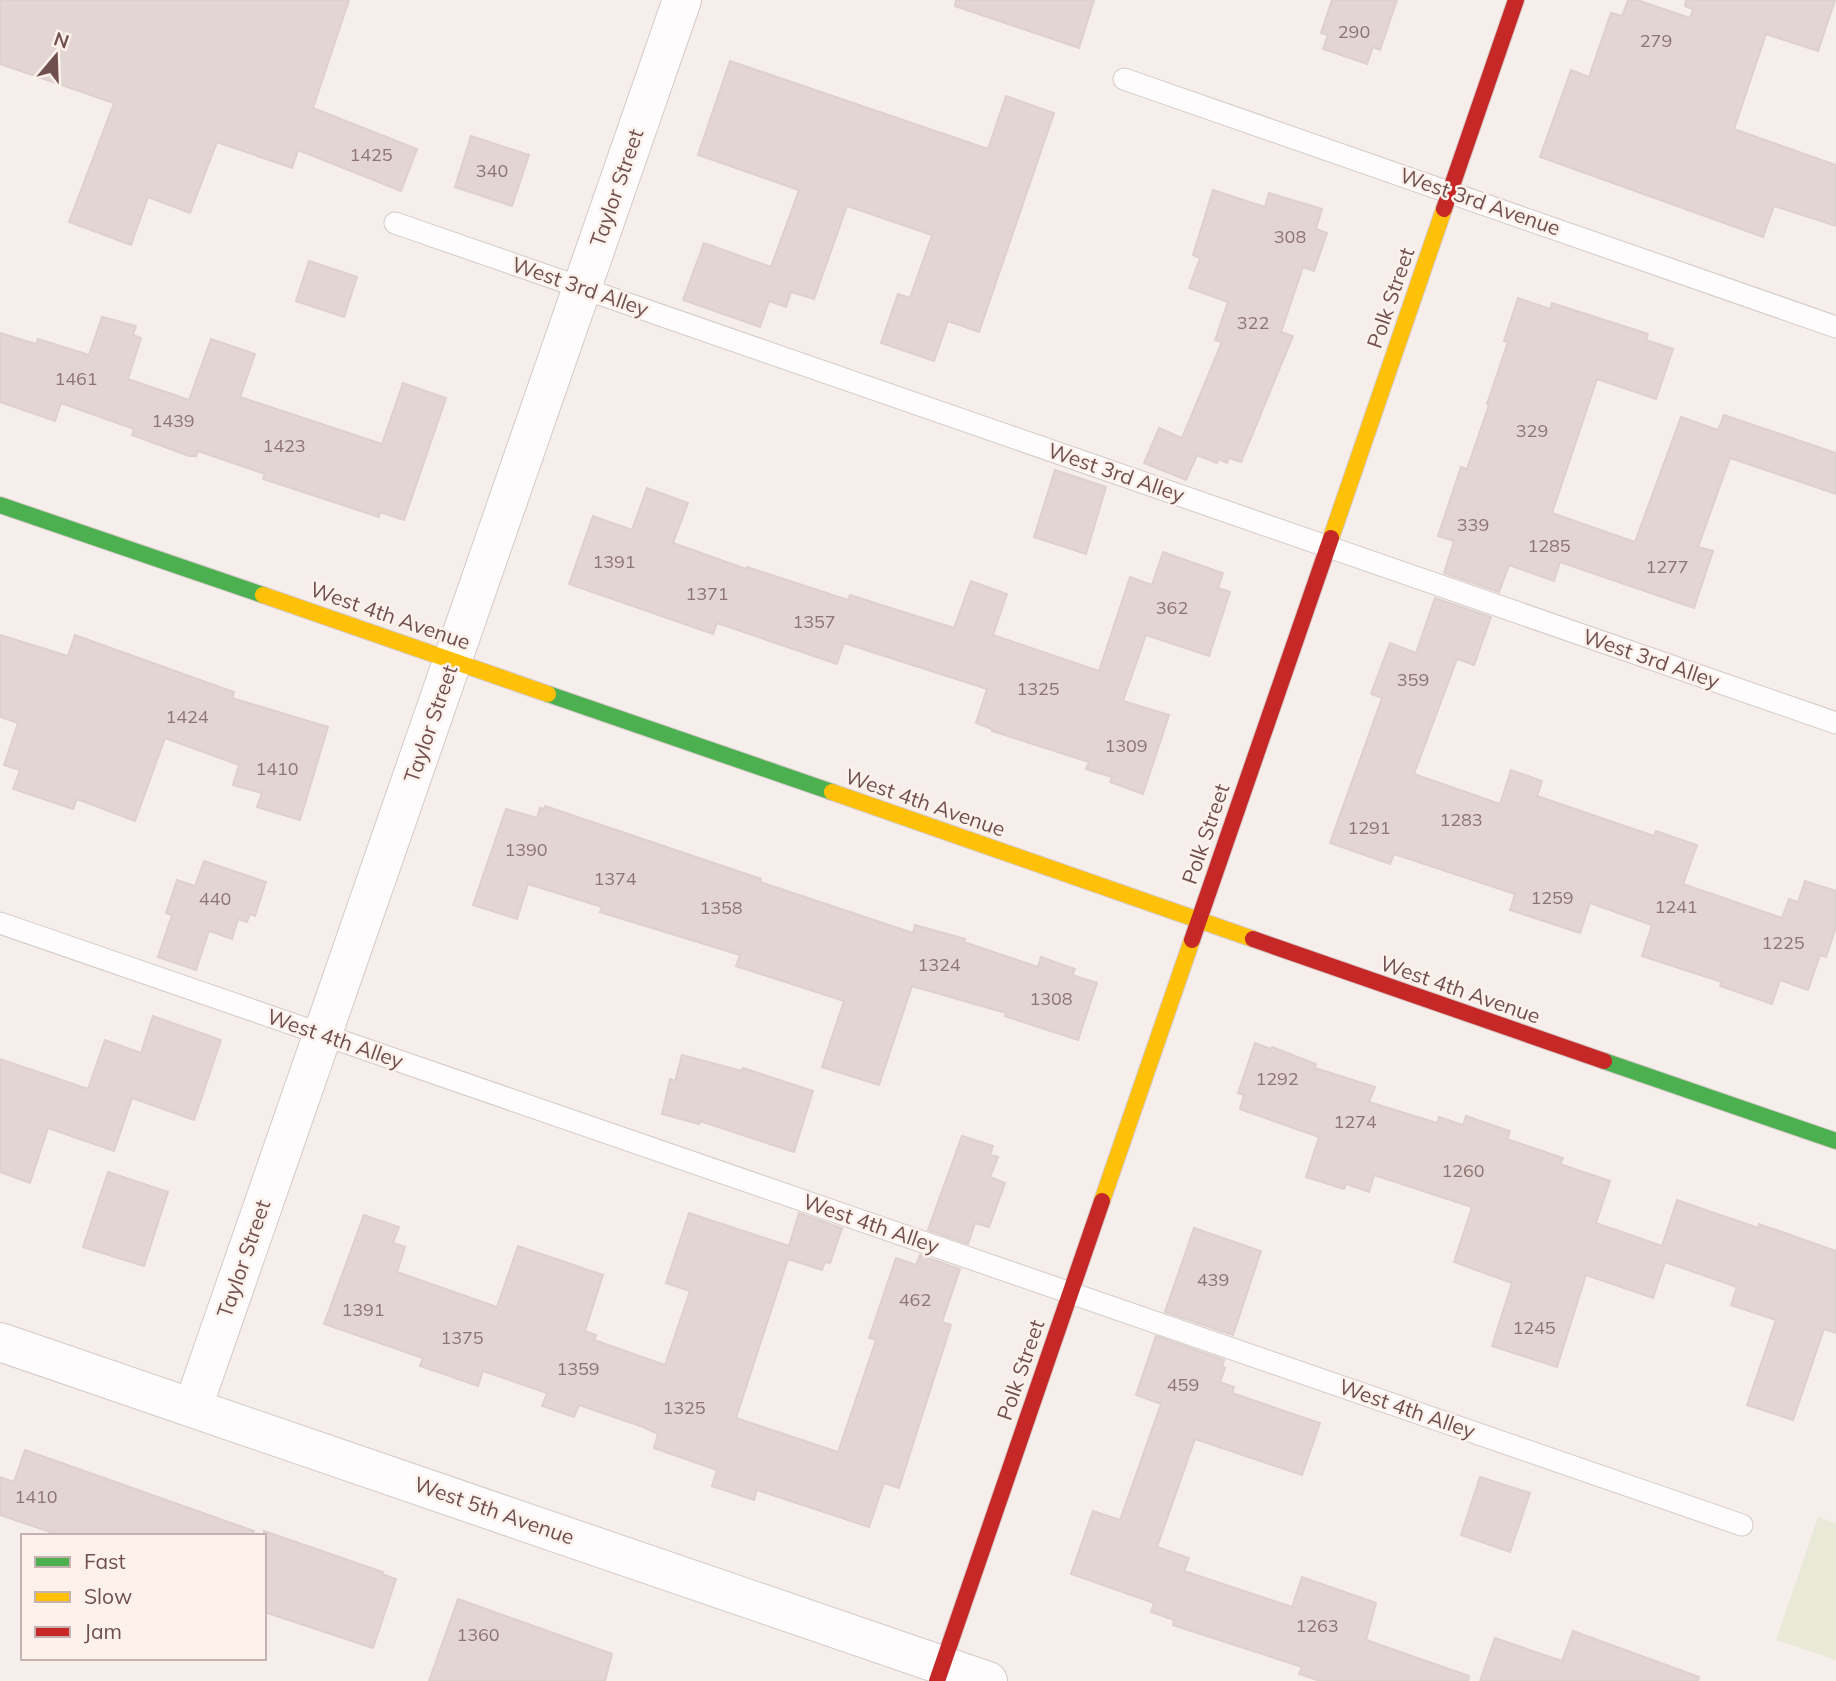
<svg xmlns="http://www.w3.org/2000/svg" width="1836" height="1681" font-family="Mulish,sans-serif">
	<rect width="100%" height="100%" fill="#f6eeeb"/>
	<!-- green -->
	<path fill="#e8ead7" d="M1818,1517L1836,1523V1660L1776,1640Z"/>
	<!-- building -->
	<g fill="#e2d5d3" stroke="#ded0ce" stroke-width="2">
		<path d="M0,0H349L313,108L417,149L401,191L298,150L292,168L217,142L190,213L148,197L131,245L69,222L114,103L0,64Z"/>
		<path d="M956,0H1094L1079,48L955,6Z"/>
		<path d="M1332,0H1397L1380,50L1373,47L1367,64L1323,49L1328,35L1321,33Z"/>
		<path d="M1628,0H1637L1690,18L1693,9L1685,6L1686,0H1835L1818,51L1766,34L1734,129L1836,165V226L1774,206L1763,237L1540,157L1571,70L1589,77L1611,13L1622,16Z"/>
		<path d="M730,61L988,149L1006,96L1054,113L979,332L948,321L934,361L881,343L898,294L910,298L932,235L847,206L814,299L791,292L786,307L769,301L760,327L683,300L704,243L771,267L799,190L698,155Z"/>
		<path d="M471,136L529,155L512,206L455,187Z"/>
		<path d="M1213,190L1265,207L1269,193L1322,209L1316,229L1327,233L1314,271L1303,267L1281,332L1293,336L1241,462L1229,458L1227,463L1219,459L1217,463L1197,455L1186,480L1144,463L1159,428L1182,438L1222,342L1215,340L1228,302L1189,288L1200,258L1193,255Z"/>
		<path d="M309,261L357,277L344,317L296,301Z"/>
		<path d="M1518,298L1550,309L1552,303L1648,334L1646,340L1673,349L1656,399L1597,379L1552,513L1635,542L1681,417L1718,430L1724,415L1836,453V494L1730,458L1698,547L1713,551L1694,608L1560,562L1554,581L1509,565L1499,592L1444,573L1454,541L1438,536L1461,467L1467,469L1489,405L1487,404L1508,342L1504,341Z"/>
		<path d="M102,317L136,326L133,335L141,338L128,379L189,400L211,339L255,354L240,397L382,444L403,383L446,398L404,520L380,512L379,517L263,479L265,474L198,451L196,456H189L132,435L134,429L61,403L55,421L0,402V333L36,344L38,339L89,355Z"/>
		<path d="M1055,470L1106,487L1086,554L1034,537Z"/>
		<path d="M647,488L688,503L673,543L746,569L747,567L848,600L850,595L954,628L971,581L1007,594L993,635L1099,671L1130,577L1152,585L1163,552L1223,573L1218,588L1230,592L1209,656L1146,635L1123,701L1169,715L1143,794L1110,782L1112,777L1086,769L1089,762L992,731V729L976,723L987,689L844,643L837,664L717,623L713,634L569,584L593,516L632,530Z"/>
		<path d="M1435,598L1491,617L1474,665L1457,659L1414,774L1500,804L1511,770L1542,781L1537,796L1654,836L1656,831L1697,845L1683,884L1782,918L1789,899L1798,902L1805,881L1836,891V927L1826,957L1820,955L1808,990L1780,980L1772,1004L1720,986L1722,982L1642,956L1652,925L1590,903L1580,933L1510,910L1515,894L1394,854L1390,864L1330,843L1382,698L1371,694L1390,643L1416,653Z"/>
		<path d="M0,635L68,656L75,635L234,692L232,698L328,727L300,820L257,807L262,793L233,785L239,765L165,738L135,821L77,799L73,809L13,789L20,770L4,765L18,723L0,717Z"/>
		<path d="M545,806L761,879L760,882L913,933L915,925L965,939L964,942L1038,967L1041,957L1075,969L1072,975L1097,983L1078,1040L1005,1016L1006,1013L912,986L879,1085L822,1067L844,1001L736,966L740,955L600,912L602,907L528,884L517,919L473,905L506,809L537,818L540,808L544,809Z"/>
		<path d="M204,861L266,882L255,916L250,914L247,922L238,919L232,939L209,931L196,970L158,957L172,915L166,913L177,880L195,886Z"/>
		<path d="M153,1016L221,1040L194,1120L132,1098L114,1151L48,1128L30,1183L0,1172V1059L88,1089L105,1040L141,1053Z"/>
		<path d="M1255,1043L1271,1049L1272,1047L1316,1064L1315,1068L1375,1087L1369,1102L1437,1123L1439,1117L1463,1125L1466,1116L1510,1131L1507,1139L1563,1158L1560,1164L1610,1181L1596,1223L1662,1246L1677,1200L1758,1228L1759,1224L1836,1251V1333L1824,1329L1793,1420L1747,1405L1776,1320L1731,1305L1737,1287L1665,1262L1653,1298L1586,1275L1557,1367L1492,1346L1512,1283L1454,1262L1472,1207L1374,1175L1369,1192L1346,1184L1344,1189L1306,1177L1319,1137L1240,1109L1244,1095L1238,1093Z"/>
		<path d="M682,1055L742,1071L743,1068L813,1091L794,1152L700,1121L699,1124L662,1114L670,1079L675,1081Z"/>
		<path d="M962,1136L993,1146L990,1155L998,1157L990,1177L1005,1183L989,1227L975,1223L968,1244L928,1230Z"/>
		<path d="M108,1172L168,1192L144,1266L83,1247Z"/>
		<path d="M689,1213L789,1246L799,1213L842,1228L830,1263L825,1262L822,1270L788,1259L736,1418L838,1452L876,1340L869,1338L896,1258L916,1265L920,1255L960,1269L942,1322L951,1325L899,1488L884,1483L869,1527L757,1490L754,1500L712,1486L717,1470L654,1448L658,1434L643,1427L579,1405L574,1417L542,1406L547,1393L483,1371L478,1386L420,1366L423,1358L324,1324L364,1215L399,1227L393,1243L405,1247L397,1272L497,1307L518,1246L603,1275L585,1331L596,1335L594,1340L665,1365L690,1291L666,1283Z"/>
		<path d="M1194,1228L1261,1251L1233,1335L1165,1312Z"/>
		<path d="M1156,1336L1224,1360L1222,1367L1225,1368L1220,1382L1234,1387L1232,1393L1320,1423L1302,1475L1195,1439L1157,1547L1189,1558L1184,1571L1292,1607L1302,1577L1376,1603L1366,1640L1469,1676L1468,1681H1320L1299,1674L1302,1667L1173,1625L1174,1620L1151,1612L1154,1603L1071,1574L1093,1511L1120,1520L1161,1404L1136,1395Z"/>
		<path d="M25,1450L254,1531L253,1536H62L0,1515V1477L14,1482Z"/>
		<path d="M1480,1477L1530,1493L1510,1552L1461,1535Z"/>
		<path d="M264,1531L383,1572L382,1574L396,1579L373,1648L264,1612Z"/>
		<path d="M458,1599L612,1654L605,1681H429Z"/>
		<path d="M1573,1631L1699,1677L1698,1681H1480L1495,1638L1562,1661Z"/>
	</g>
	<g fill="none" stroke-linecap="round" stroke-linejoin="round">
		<!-- lane casing -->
		<g stroke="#d4cac8" stroke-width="23">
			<g id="lane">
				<path d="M1124,79L1836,327"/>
				<path d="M395,223L1836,723"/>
				<path d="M0,923L1742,1525"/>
			</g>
		</g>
		<!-- street casing -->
		<g stroke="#d4cac8" stroke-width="40">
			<g id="street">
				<path d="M0,1342L988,1681"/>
				<path d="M193,1407L682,0"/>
			</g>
		</g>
		<!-- fast casing -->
		<g stroke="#d5cac8" stroke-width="18">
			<g id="fast">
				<path d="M0,505L263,595"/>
				<path d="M548,694L832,792"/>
				<path d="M1604,1061L1836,1141"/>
			</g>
		</g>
		<!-- slow casing -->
		<g stroke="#d5cac8" stroke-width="18">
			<g id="slow">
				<path d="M1331,538L1444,209"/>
				<path d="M263,595L548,694"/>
				<path d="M832,792L1253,939"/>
				<path d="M1102,1201L1192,940"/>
			</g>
		</g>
		<!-- jam casing -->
		<g stroke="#d5cac8" stroke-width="18">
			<g id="jam">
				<path d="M1444,209L1516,0"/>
				<path d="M1253,939L1604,1061"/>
				<path d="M1192,940L1331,538"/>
				<path d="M937,1681L1102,1201"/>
			</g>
		</g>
		<!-- lane -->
		<use href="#lane" stroke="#fefcfc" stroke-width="21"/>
		<!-- street -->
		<use href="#street" stroke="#fefcfc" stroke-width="38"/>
		<!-- fast -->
		<use href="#fast" stroke="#4caf50" stroke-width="16"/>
		<!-- slow -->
		<use href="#slow" stroke="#ffc107" stroke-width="16"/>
		<!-- jam -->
		<use href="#jam" stroke="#c62828" stroke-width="16"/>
	</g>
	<g text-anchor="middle" stroke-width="5" stroke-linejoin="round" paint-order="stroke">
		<!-- number labels -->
		<g font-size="18" fill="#8e7472">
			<text x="1354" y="38">290</text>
			<text x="1656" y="47">279</text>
			<text x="371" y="161">1425</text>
			<text x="492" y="177">340</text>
			<text x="1290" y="243">308</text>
			<text x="1253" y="329">322</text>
			<text x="76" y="385">1461</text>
			<text x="173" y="427">1439</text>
			<text x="1532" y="437">329</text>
			<text x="284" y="452">1423</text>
			<text x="1473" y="531">339</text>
			<text x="1549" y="552">1285</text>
			<text x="614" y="568">1391</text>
			<text x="1667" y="573">1277</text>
			<text x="707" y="600">1371</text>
			<text x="1172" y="614">362</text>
			<text x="814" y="628">1357</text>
			<text x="1413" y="686">359</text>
			<text x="1038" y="695">1325</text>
			<text x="187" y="723">1424</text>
			<text x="1126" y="752">1309</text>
			<text x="277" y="775">1410</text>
			<text x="1461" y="826">1283</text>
			<text x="1369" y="834">1291</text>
			<text x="526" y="856">1390</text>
			<text x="615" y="885">1374</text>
			<text x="1552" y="904">1259</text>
			<text x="215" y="905">440</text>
			<text x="1676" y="913">1241</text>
			<text x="721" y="914">1358</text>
			<text x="1783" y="949">1225</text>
			<text x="939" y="971">1324</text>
			<text x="1051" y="1005">1308</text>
			<text x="1277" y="1085">1292</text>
			<text x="1355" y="1128">1274</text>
			<text x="1463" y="1177">1260</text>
			<text x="1213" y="1286">439</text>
			<text x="915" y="1306">462</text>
			<text x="363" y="1316">1391</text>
			<text x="1534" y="1334">1245</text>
			<text x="462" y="1344">1375</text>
			<text x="578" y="1375">1359</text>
			<text x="1183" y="1391">459</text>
			<text x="684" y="1414">1325</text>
			<text x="36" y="1503">1410</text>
			<text x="1317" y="1632">1263</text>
			<text x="478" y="1641">1360</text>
		</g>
		<!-- street labels -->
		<g font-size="21" fill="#70504e" stroke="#fdf1ec">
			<text transform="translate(617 188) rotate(-71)" y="7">Taylor Street</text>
			<text transform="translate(1480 202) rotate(19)" y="7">West 3rd Avenue</text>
			<text transform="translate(580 287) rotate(19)" y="7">West 3rd Alley</text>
			<text transform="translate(1391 298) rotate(-71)" y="7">Polk Street</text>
			<text transform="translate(1116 473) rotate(19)" y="7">West 3rd Alley</text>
			<text transform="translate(390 616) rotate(19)" y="7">West 4th Avenue</text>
			<text transform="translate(1651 659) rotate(19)" y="7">West 3rd Alley</text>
			<text transform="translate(431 724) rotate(-71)" y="7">Taylor Street</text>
			<text transform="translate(925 803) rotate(19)" y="7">West 4th Avenue</text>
			<text transform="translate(1206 834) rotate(-71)" y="7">Polk Street</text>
			<text transform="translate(1460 990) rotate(19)" y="7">West 4th Avenue</text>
			<text transform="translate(335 1039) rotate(19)" y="7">West 4th Alley</text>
			<text transform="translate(871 1224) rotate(19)" y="7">West 4th Alley</text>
			<text transform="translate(244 1259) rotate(-71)" y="7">Taylor Street</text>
			<text transform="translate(1021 1370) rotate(-71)" y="7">Polk Street</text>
			<text transform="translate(1407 1409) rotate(19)" y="7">West 4th Alley</text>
			<text transform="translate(494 1511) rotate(19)" y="7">West 5th Avenue</text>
		</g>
	</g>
	<!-- legend -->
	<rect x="21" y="1534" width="245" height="126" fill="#fdf1ec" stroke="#c5b1ad" stroke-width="2"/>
	<rect x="35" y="1557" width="35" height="10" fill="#4caf50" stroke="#c5b1ad" stroke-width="2"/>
	<text x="84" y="1569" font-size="21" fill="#70504e">Fast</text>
	<rect x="35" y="1592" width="35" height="10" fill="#ffc107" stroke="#c5b1ad" stroke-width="2"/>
	<text x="84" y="1604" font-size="21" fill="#70504e">Slow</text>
	<rect x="35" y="1627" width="35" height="10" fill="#c62828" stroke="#c5b1ad" stroke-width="2"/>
	<text x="84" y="1639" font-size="21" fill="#70504e">Jam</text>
	<!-- north arrow -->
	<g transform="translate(56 56) rotate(19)" stroke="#fdf1ec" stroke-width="5" paint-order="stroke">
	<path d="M0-5L12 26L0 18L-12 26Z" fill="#70504e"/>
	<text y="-10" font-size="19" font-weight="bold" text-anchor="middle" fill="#70504e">N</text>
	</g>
</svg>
